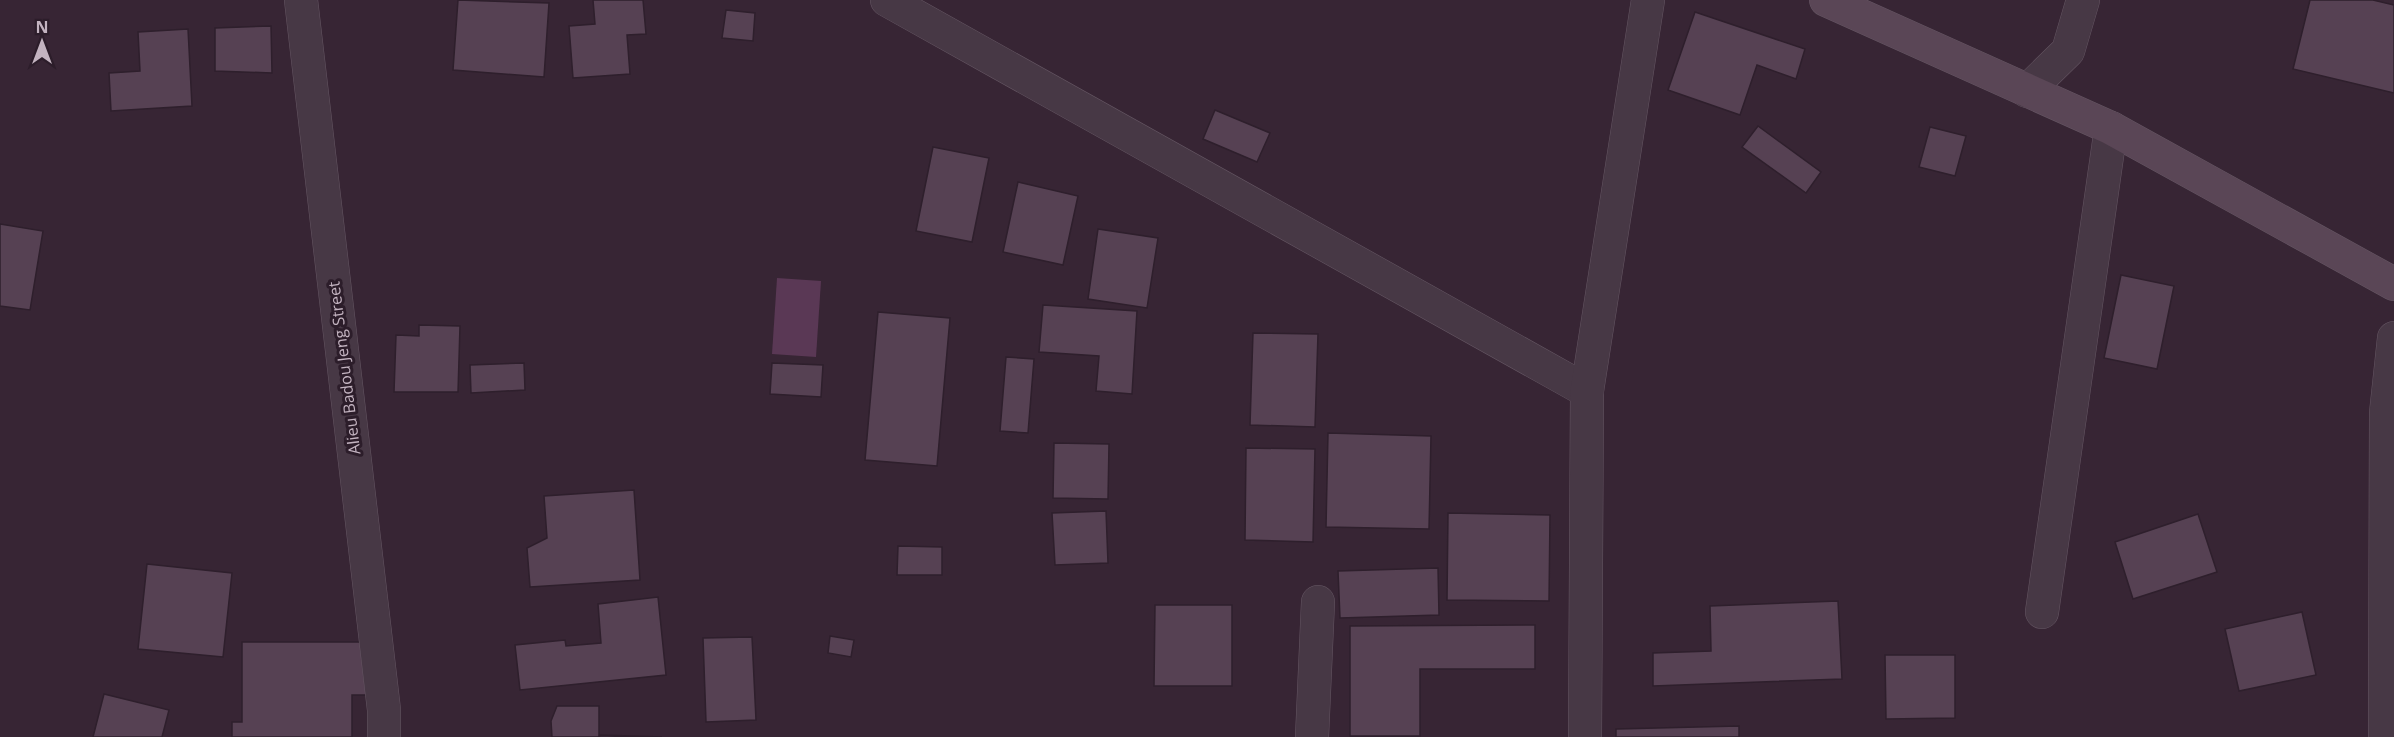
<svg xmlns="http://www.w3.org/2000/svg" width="2394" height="737" font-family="'Open Sans',sans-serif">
	<rect width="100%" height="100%" fill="#372534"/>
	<!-- water -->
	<path fill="#5a3855" d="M777,278L821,281L816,357L772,354Z"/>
	<!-- building -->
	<g fill="#564153" stroke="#2e1f2c" stroke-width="1.5">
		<path d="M458,0L549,3L544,77L453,70Z"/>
		<path d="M593,0H643L646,34L627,35L630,74L573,78L569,26L595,24Z"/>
		<path d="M2310,0H2373L2394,5V93L2293,69Z"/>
		<path d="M726,10L755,13L753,41L722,38Z"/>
		<path d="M1695,12L1805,49L1796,79L1757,65L1740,115L1668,90Z"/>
		<path d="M271,26L272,73L215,71V28Z"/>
		<path d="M188,29L192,106L111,111L109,73L140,71L138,32Z"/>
		<path d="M1215,110L1270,133L1257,162L1203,139Z"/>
		<path d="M1758,126L1821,172L1806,193L1742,147Z"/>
		<path d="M1930,127L1966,136L1955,176L1919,167Z"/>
		<path d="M933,147L989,158L972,242L916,231Z"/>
		<path d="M1018,182L1078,196L1063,265L1003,252Z"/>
		<path d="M0,224L43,231L30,310L0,306Z"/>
		<path d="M1098,229L1158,238L1147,308L1088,299Z"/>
		<path d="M2121,275L2174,286L2157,369L2104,358Z"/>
		<path d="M1043,305L1137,311L1132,394L1096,391L1099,356L1039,352Z"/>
		<path d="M878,312L950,318L937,466L865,460Z"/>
		<path d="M419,325L460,326L458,392H394L396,335L419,336Z"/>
		<path d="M1253,333L1318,334L1315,427L1250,425Z"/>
		<path d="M1006,357L1034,359L1028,433L1000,431Z"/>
		<path d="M524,363L525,390L471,393L470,365Z"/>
		<path d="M772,363L823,365L821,397L770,394Z"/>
		<path d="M1328,433L1431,436L1429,529L1326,527Z"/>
		<path d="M1054,443L1109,444L1108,499L1053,498Z"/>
		<path d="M1246,448L1315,449L1313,542L1245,540Z"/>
		<path d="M634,490L640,580L530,587L527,548L547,538L544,496Z"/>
		<path d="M1106,511L1108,563L1055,565L1052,513Z"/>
		<path d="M1448,513L1550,515L1549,601L1447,600Z"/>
		<path d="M2198,514L2217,572L2133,599L2115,542Z"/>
		<path d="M898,546L942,547V575H897Z"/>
		<path d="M147,564L232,573L223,657L138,649Z"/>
		<path d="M1438,568L1439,615L1340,618L1338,571Z"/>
		<path d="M658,597L666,675L520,690L515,645L565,640L566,646L601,643L598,604Z"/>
		<path d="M1838,601L1842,679L1653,686V653L1711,651L1710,606Z"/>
		<path d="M1155,605H1232V686H1154Z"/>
		<path d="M2302,612L2316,675L2239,691L2225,629Z"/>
		<path d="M1535,625V669H1420V736H1350V626Z"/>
		<path d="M830,636L854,640L851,657L828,653Z"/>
		<path d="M752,637L756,720L706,722L703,638Z"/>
		<path d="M242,642H372V695H352V737H232V722H242Z"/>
		<path d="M1885,655H1955V718L1886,719Z"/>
		<path d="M104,694L169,710L162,737H93Z"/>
		<path d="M557,706H599V737H552L551,721Z"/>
		<path d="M1739,726V737H1616V729Z"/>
		<path d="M600,735L662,737H599Z"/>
	</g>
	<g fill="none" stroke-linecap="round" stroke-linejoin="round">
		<!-- street casing -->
		<g stroke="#655663" stroke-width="34">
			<g id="street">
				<path d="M301,0L384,710V737"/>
				<path d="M887,0L1587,391"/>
				<path d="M2027,91L2068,51L2083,0"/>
				<path d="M2042,612L2111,128"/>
				<path d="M1312,737L1318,602"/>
				<path d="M1585,737L1587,391L1648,0"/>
				<path d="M2385,737L2386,413L2394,338"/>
			</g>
		</g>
		<!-- secondary casing -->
		<g stroke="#655663" stroke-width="34">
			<path id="secondary" d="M1826,0L2111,128L2394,284"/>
		</g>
		<!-- street -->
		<use href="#street" stroke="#473845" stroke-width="33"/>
		<!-- secondary -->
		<use href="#secondary" stroke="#5a4656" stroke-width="33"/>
	</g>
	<g text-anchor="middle" stroke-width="6" stroke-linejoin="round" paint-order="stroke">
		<!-- street labels -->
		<g font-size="16" fill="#c3b3c0" stroke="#2c1d2a">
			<text transform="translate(344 368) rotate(-97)" y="6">Alieu Badou Jeng Street</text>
		</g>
	</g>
	<!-- north arrow -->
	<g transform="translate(42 42)" stroke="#2c1d2a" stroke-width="4.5" paint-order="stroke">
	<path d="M0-4.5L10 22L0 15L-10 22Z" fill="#c3b3c0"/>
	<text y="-9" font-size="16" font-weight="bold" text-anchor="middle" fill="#c3b3c0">N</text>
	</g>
</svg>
